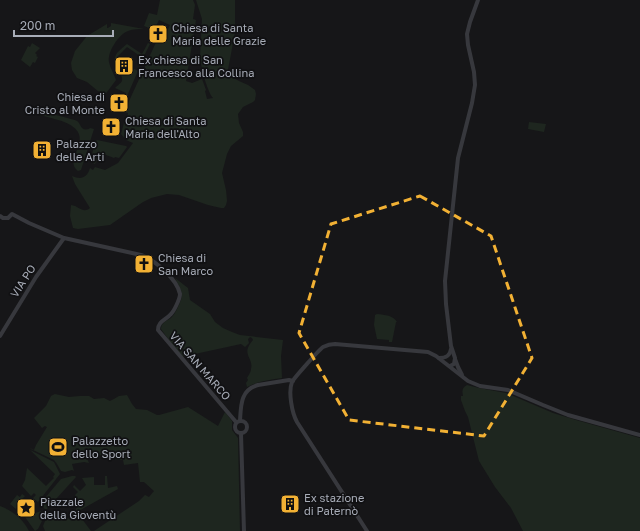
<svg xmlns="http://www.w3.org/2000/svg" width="640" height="531" font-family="'Golos Text',sans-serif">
	<rect width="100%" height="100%" fill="#161618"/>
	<!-- green -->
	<g fill="#1e261f">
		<path d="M160,0H193L195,5L193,19L196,20L186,81L192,83L202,79L206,90L205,91L207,99L213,98C207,91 201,67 200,57L202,19L196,0H235V32L228,70L232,77L239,81L248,85L255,90L256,94L255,100L253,102L243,107L238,114L239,123L243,132V136L231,146L227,154L222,173L226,190L227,201L226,205L224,208H221L208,205L179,195L167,194L151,198L143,202L130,211L110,225L78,229L73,228L70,216L71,205C79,206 83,214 90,208L75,184L72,176C81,180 87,178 90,168L93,170L95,167L105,170L118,163L133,143L126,140L121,134L124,123H126L128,113L124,112L158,38L163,40L170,25L159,20L154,30L144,26L149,13L157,15Z"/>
		<path d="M111,23L144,29C139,29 133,29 128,31C119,34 107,52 109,62C110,68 114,74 116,80L104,96L87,82L77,78L72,70L71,63L75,51L87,36L107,24V28H108L111,26Z"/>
		<path d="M32,43L40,48L35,53L37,55L36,56L38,57L35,63L33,62L30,67L21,60L28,46L30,47Z"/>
		<path d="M148,43L150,44L143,58L127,47L115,59L117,61L116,64L119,66V67L131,73L134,69L138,71L124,103H122L126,93L115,88C117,86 121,83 122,81C124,72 109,66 117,53C120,50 123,47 127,44L142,54Z"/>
		<path d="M40,111C46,113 74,119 77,121C82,125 80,131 89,129L90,128L94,129L81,170L78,171C63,160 93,140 72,126C66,121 47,117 39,115Z"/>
		<path d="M529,122L546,124L544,132L528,129Z"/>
		<path d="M96,141L97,140L126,146L127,147L119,158L115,157L114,158L101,153L95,164L91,162L90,160Z"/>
		<path d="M175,278L188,288L190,300L210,314L215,322L223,328L232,332L240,335L283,340L281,356L282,378C270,380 258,381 247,387L246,383L248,380L247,378C248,376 251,372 251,369C254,357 240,355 253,340L252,338L250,337L248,339L249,343L245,347L241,344L181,357L161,329C161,323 166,321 171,318C174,315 176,311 178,307C185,293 181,291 175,278Z"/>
		<path d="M377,314C385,315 393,315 397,322H396L392,342H389V340L377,339L374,325L375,315Z"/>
		<path d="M467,385L479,388L506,393L553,413L576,420L640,438V531H523L511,508L495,487L479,461L468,417L465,411L461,400V396H463C462,390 462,388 467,385Z"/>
		<path d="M55,394L69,397L80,396H89L94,399L104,398L110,401L114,399L119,396L127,395L132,404L136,409L147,410L157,415H159L188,407L218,426L225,412L232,421V430L238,438L240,531H94L139,501L145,495L149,497L154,491L144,482H140L138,463L124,465L123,460H119L84,452L89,463L84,462L72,464L74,471L72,470L65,472L61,471L57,464L54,460L31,449L30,448L34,450L36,445L47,427L45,426L42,428L34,418L46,406L51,396Z"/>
		<path d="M30,450L54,462L60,474L38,502L33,498L36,495L34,493L31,496L22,486L25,480L27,468L46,486L54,478L53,477L55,474Z"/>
		<path d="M72,476H75L76,477L46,510L40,504L61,479Z"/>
		<path d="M105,476H107L108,488L117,486L118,489L75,513L74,512L79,504L75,499L76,497L75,495L78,492L73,487L74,485L80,491L86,485L82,478L94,477V485H105Z"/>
		<path d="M22,494L25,496L22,499L23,500L16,509L10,504L17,495L20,497Z"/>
		<path d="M0,506C13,511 23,519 29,531H0Z"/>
		<path d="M41,511L43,514L42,519V521L38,529L35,531L25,517Z"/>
		<path d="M48,514L75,520L79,515L91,531H45L43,526Z"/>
	</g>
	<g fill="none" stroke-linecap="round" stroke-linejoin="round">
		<!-- minor -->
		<g stroke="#37383d" stroke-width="4">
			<path d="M0,216L3,218H8L12,214L29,223L64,238L141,255C155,260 177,279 180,294C180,299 174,311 171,314C166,320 158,321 158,330L236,422"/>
			<path d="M0,336L36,277L64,238"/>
			<path d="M439,358C446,358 450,356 451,349"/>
			<path d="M455,359L458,367L462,375"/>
			<path d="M450,366L454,364L455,358L451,346L446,304L445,281L458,158L472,103L475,85L474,72L468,45L467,34L470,22L478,0"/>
			<circle cx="241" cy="427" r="6"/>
			<path d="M240,421C241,406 240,390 258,385L289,380L293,381"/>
			<path d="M241,434L244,531"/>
			<path d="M367,531L297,422C292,413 288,392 292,382C294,378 319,350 323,347C327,345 331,344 335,344L428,352L436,356L468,381L480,386L508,390L543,405L568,415L640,435"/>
		</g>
	</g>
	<!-- marked area -->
	<path fill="none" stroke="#f2b134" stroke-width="3" stroke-dasharray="8 5" stroke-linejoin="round" d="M420,196L491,236L532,358L484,436L349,420L299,333L331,224Z"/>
	<!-- icons -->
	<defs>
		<g id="church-square" transform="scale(1)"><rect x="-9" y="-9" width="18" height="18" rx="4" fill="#f2b134" stroke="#111113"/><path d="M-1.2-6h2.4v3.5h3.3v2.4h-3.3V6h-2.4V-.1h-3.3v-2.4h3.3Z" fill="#111"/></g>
		<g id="building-square" transform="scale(1)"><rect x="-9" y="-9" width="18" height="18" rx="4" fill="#f2b134" stroke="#111113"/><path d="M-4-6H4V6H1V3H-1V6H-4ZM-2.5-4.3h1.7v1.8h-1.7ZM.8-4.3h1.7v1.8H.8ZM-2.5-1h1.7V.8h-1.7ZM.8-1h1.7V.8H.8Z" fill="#111"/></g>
		<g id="stadium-square" transform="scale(1)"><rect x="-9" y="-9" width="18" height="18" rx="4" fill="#f2b134" stroke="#111113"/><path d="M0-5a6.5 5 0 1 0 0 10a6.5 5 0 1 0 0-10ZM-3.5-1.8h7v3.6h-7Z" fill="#111"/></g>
		<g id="sight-square" transform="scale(1)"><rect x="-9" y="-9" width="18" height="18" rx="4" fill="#f2b134" stroke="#111113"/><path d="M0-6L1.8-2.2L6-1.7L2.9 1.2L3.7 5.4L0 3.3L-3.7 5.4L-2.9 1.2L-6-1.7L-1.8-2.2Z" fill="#111"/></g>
	</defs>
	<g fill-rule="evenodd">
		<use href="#church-square" x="158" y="34"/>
		<use href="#building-square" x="124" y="66"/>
		<use href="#church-square" x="119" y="103"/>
		<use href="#church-square" x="111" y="127"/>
		<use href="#building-square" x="42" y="150"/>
		<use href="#church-square" x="144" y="264"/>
		<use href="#stadium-square" x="58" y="447"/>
		<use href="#building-square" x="290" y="504"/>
		<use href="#sight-square" x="26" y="508"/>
	</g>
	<g text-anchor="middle" stroke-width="3.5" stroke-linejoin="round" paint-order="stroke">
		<!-- poi labels -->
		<g font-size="11" fill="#a8adb8" stroke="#111113" text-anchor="start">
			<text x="172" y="32">Chiesa di Santa<tspan x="172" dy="13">Maria delle Grazie</tspan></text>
			<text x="138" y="64">Ex chiesa di San<tspan x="138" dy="13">Francesco alla Collina</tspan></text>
			<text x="105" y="101" text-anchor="end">Chiesa di<tspan x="105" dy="13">Cristo al Monte</tspan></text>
			<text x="125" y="125">Chiesa di Santa<tspan x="125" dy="13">Maria dell'Alto</tspan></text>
			<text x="56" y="148">Palazzo<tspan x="56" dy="13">delle Arti</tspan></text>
			<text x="158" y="262">Chiesa di<tspan x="158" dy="13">San Marco</tspan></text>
			<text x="72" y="445">Palazzetto<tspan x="72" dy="13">dello Sport</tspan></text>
			<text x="304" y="502">Ex stazione<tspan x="304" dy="13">di Paternò</tspan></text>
			<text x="40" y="506">Piazzale<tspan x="40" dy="13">della Gioventù</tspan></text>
		</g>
		<!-- street labels -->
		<g font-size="11" fill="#a8adb8" stroke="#111113">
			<text transform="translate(23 281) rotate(-57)" y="4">VIA PO</text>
			<text transform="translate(200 366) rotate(49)" y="4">VIA SAN MARCO</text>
		</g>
	</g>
	<!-- scale -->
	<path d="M14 30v6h99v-6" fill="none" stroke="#a8adb8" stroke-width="2"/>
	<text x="20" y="30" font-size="12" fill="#a8adb8" stroke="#111113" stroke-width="3" paint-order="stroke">200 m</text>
</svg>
